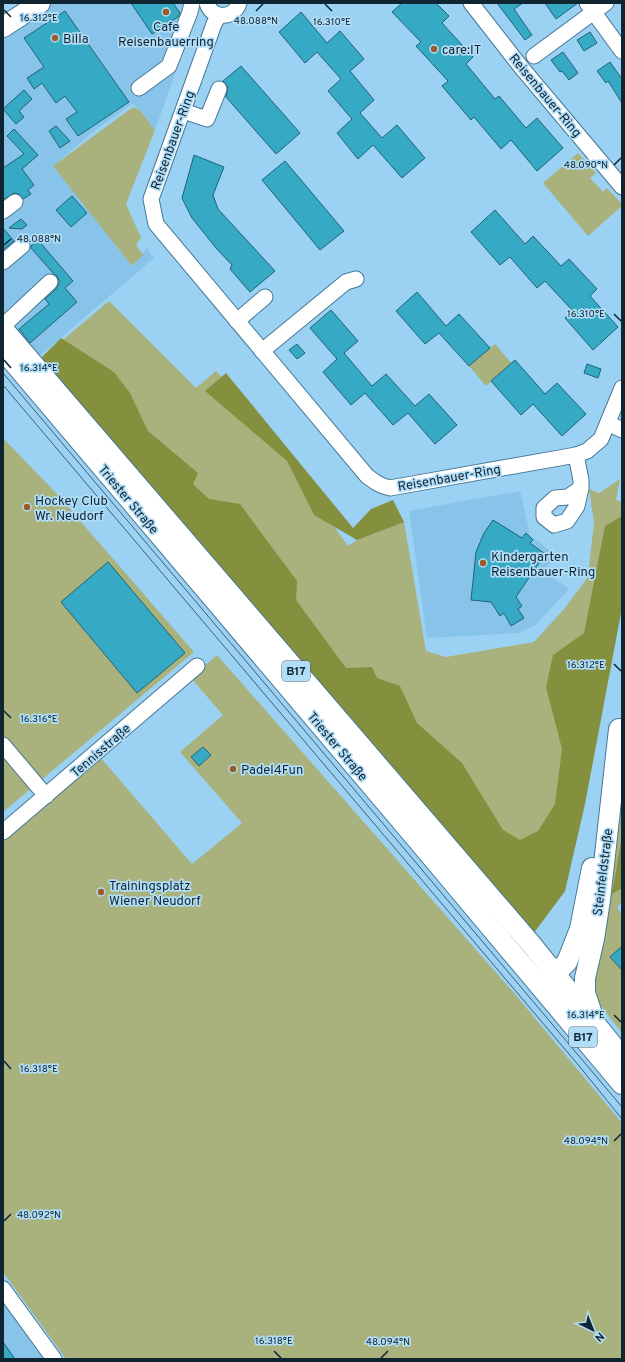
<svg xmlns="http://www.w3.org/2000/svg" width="625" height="1362" font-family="Overpass,sans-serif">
	<rect width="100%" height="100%" fill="#9bd1f2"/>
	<!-- built -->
	<g fill="#88c4e9">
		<path d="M51,3H198V10L155,130L140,109L132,104L94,131L53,166L132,266L147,248L154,258L37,358L3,313V35Z"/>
		<path d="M520,491L530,535L555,555L544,571L569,589L534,626L518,633L427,638L409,511Z"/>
		<path d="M3,1299L46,1359H3Z"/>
	</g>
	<!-- green -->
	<g fill="#a9b27c">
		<path d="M133,107L140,110L155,130L126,204L141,238L136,245L143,255L132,266L53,166Z"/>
		<path d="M578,153L596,173L590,178L603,192L607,188L622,204V206L588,236L543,183Z"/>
		<path d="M109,301L196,388L216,371L245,402L348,546L382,523L404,522L426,651L446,657L534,642L564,609L588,577L594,522L589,489L599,493L620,479L616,500L622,502V599L565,891L533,934L39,360Z"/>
		<path d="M495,344L512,364L486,386L469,366Z"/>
		<path d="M3,438L55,492L194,652L3,812Z"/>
		<path d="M217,655L514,993L622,1123V1359H66L3,1272V841L100,757L192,864L242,823L180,752L223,715L191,678Z"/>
		<path d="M622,761V902L617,907L622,915V1033L594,997L617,785Z"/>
	</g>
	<!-- forest -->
	<g fill="#85903f">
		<path d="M61,338L114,372L130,393L148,431L198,473L193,484L209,499L240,504L297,581L296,600L346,668L372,667L377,678L400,686L417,723L462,763L503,830L520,840L538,831L555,804L562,749L546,687L553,655L584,633L605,526L622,516V608L585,804L565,891L533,934L39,360Z"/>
		<path d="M226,373L353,528L371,509L393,500L404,522L357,540L314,515L287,461L205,391Z"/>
		<path d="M622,836V888L612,894Z"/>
	</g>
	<!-- building -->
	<g fill="#36aac4" stroke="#1d6474">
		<path d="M131,3H173L180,13L178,17L152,34Z"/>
		<path d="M402,3H436L449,16L442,23L473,57L466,64L495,99L499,96L526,128L537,118L563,148L537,171L511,140L501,149L474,117L471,120L442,86L448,81L416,46L421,42L392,12Z"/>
		<path d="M497,3H523L514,9L532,35L525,40Z"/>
		<path d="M545,3H578L556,19Z"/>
		<path d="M65,11L129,102L78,136L66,119L77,112L65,96L56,103L42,83L34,89L27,78L44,67L24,38Z"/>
		<path d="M301,12L327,43L340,31L364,59L350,71L374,100L360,113L382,138L397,125L425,158L402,178L373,145L358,159L337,133L352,119L328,91L341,79L317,52L305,63L279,32Z"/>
		<path d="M590,32L597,43L584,51L577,40Z"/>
		<path d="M563,52L578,73L569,80L562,71L560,72L551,60Z"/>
		<path d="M610,62L622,79V103L608,81L606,83L597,71Z"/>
		<path d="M241,66L300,133L276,154L226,97L228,87L223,81Z"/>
		<path d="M24,90L32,99L19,111L24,117L16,124L3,109Z"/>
		<path d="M56,126L70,141L60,148L49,131Z"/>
		<path d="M14,129L38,155L22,169L34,185L28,190L31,194L23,199L19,194L14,193L3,200V168L24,154L7,136Z"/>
		<path d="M194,155L224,167L213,195L218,209L275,271L250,292L230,269L232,265L216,248L192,218L182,198Z"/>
		<path d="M285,161L344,231L320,250L262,180Z"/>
		<path d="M72,196L87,213L71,227L56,210Z"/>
		<path d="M495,210L525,244L533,236L561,266L569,259L597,289L590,296L618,327L593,350L565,318L573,311L545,281L537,288L510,257L500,265L471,232Z"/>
		<path d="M21,219L27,225L22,229L9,228Z"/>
		<path d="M3,228L14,241L3,250Z"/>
		<path d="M38,240L73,281L65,288L77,302L30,343L19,329L49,304L45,299L56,289L59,284V280L57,276L53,273L31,248V246Z"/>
		<path d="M417,292L446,326L459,314L490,348L469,366L439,333L425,344L396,311Z"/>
		<path d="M331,310L358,341L344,353L372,386L386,374L415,406L429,394L457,425L435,444L408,413L393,425L365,393L351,405L323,372L337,359L310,328Z"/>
		<path d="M297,344L305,353L297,359L289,350Z"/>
		<path d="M515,360L545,394L557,383L586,414L562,436L533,404L521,415L491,381Z"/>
		<path d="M587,364L601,369L598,378L584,373Z"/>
		<path d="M493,520L522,538L526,533L533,540L530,543L545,554L516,597L522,606L518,609L524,618L511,626L504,613L500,616L491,602L471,600L476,552L484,533Z"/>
		<path d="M108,562L185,653L137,693L61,602Z"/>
		<path d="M203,747L211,755L199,766L191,757Z"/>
		<path d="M622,946V970L610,957Z"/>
		<path d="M3,1342L15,1359H3Z"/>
	</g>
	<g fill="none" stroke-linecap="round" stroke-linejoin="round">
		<!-- minor casing -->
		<g stroke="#467997" stroke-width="17">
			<g id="minor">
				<path d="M207,3C212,20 234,19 239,3"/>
				<path d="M471,3L521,67L622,187"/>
				<path d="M587,3L622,51"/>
				<path d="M219,15L214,24L151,199L156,224L367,476C375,482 380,486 390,488L576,455L587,451L601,439L622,388"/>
				<path d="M534,56L606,3"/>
				<path d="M139,88L169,66L190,12L192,3"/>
				<path d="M183,111L207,119L219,89"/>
				<path d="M3,211L15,202"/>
				<path d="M3,262L22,246"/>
				<path d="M237,321L265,297"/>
				<path d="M3,326L50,282"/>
				<path d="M262,351L346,282L356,279"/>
				<path d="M608,423L622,430"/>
				<path d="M576,455L581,480V488L577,506L567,521L554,525L544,517V508L555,498L568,497L581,488"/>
				<path d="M3,745L46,796"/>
				<path d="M3,832L197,666"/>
				<path d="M3,1289L54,1359"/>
			</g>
		</g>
		<!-- major casing -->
		<g stroke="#467997" stroke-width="22">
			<g id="major">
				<path d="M3,27L40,3"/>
				<path d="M3,329L531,944L622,1057"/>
				<path d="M3,350L420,843L622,1084"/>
				<path d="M546,983L567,962L580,929L592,868"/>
				<path d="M592,1014L585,993V978L594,939L600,900L619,729"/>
			</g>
		</g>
		<!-- minor -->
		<use href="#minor" stroke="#fff" stroke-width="15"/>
		<!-- major -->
		<use href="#major" stroke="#fff" stroke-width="20"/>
		<!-- tram -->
		<g stroke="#3f5f72" stroke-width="1">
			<path d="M3,373L622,1107"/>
			<path d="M3,385L580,1067L622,1119"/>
		</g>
	</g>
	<!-- ticks -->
	<path fill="none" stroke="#102532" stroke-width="1.5" d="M325,4L332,11M4,10L11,17M256,11L263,4M614,165L621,158M4,245L11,239M614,314L621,321M4,360L11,368M614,664L621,671M4,711L11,718M614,1015L621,1022M4,1061L11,1069M614,1141L621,1134M4,1221L11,1214M274,1351L281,1358M381,1358L388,1351"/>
	<!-- markers -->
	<g fill="#9c5b26" stroke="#b2ddf7" stroke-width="1.5">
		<circle cx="166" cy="12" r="4"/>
		<circle cx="55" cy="38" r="4"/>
		<circle cx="434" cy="49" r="4"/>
		<circle cx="27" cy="507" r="4"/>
		<circle cx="483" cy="563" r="4"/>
		<circle cx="233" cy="769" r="4"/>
		<circle cx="101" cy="892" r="4"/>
	</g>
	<g text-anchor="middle" stroke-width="3.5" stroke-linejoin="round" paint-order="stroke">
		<!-- shield labels -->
		<g fill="#b2ddf7" stroke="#415c6d" stroke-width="1">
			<rect x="282" y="661" width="28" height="20" rx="3"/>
			<rect x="569" y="1027" width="28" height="20" rx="3"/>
		</g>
		<g font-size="12" font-weight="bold" fill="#102532">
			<text x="296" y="675">B17</text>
			<text x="583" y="1041">B17</text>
		</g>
		<!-- poi labels -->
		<g font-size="13" fill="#102532" stroke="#b2ddf7" text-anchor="start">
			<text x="166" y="31" text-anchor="middle">Cafe<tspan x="166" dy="15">Reisenbauerring</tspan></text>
			<text x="63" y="43">Billa</text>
			<text x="442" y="54">care:IT</text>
			<text x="35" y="505">Hockey Club<tspan x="35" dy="15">Wr. Neudorf</tspan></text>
			<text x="491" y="561">Kindergarten<tspan x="491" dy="15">Reisenbauer-Ring</tspan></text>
			<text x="241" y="774">Padel4Fun</text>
			<text x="109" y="890">Trainingsplatz<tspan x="109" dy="15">Wiener Neudorf</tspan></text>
		</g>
		<!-- street labels -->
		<g font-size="13" fill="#102532" stroke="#b2ddf7">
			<text transform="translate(546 95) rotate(50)" y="5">Reisenbauer-Ring</text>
			<text transform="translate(172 140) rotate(-70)" y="5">Reisenbauer-Ring</text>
			<text transform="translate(449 477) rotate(-10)" y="5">Reisenbauer-Ring</text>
			<text transform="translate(129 499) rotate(50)" y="5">Triester Straße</text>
			<text transform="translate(338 746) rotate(50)" y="5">Triester Straße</text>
			<text transform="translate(100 750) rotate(-41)" y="5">Tennisstraße</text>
			<text transform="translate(602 872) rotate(-83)" y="5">Steinfeldstraße</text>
		</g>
	</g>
	<g font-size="10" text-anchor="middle" fill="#102532" stroke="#b2ddf7" stroke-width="3.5" stroke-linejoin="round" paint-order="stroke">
		<text x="39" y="21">16.312°E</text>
		<text x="256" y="24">48.088°N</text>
		<text x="332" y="25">16.310°E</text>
		<text x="586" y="168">48.090°N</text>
		<text x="39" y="242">48.088°N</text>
		<text x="586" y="317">16.310°E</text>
		<text x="39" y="371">16.314°E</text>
		<text x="586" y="668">16.312°E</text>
		<text x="39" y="722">16.316°E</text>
		<text x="586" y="1018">16.314°E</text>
		<text x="39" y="1072">16.318°E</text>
		<text x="586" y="1144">48.094°N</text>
		<text x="39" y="1218">48.092°N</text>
		<text x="274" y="1344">16.318°E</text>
		<text x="388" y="1345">48.094°N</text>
	</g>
	<!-- border -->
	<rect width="625" height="1362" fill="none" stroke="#102532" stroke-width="8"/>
	<!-- north arrow -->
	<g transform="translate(593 1330) rotate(137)" stroke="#b2ddf7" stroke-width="3" paint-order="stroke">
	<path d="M0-3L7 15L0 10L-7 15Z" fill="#102532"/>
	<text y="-6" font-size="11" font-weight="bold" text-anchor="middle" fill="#102532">N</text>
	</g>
</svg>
